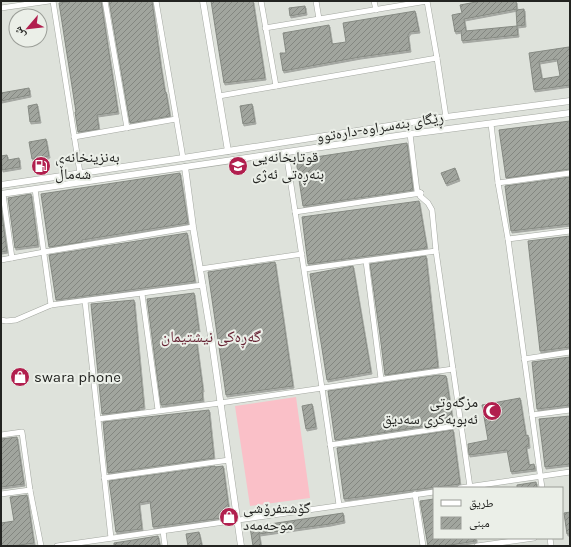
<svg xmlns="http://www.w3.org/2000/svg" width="571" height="547" font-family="Karla,'Noto Naskh Arabic',sans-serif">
	<defs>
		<pattern id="building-hatch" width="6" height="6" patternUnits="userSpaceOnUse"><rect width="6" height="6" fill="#a1a59e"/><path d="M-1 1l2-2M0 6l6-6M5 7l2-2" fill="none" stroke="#838680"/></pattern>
		<filter id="shadow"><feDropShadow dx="1" dy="2" stdDeviation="0" flood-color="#0004"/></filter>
	</defs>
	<rect width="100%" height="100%" fill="#dee2db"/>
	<!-- pitch -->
	<path fill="#fac0c8" d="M296,397L310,498L250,506L235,406Z"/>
	<!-- building -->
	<g fill="url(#building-hatch)" stroke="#868a83" fill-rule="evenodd" filter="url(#shadow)">
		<path d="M74,1H101L118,112L97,115L99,129L78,132L75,112H76L59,3Z"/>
		<path d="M109,1H152L161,67L165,92H166L170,116L130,123Z"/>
		<path d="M211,1H253L265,78L224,83Z"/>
		<path d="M481,1H516L517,9L464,19L466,31L517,26L518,35L462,41L461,31L455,32L452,15L462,13L460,5Z"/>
		<path d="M305,6L306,13L290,16L289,8Z"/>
		<path d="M524,9L525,25L517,26L516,10Z"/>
		<path d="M415,11L419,31L410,32L408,35L410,50L360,57L283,71L280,53H286L283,33L329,25L332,44L346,42L343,23Z"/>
		<path d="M569,47L570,53V85L534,90L529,53ZM557,59L560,76L542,79L539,62Z"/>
		<path d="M29,88L30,95L1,101V93Z"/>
		<path d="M37,104L40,121L30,122L28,106Z"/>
		<path d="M252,104L255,122L243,124L240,106Z"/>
		<path d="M570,121V169L506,178L499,130Z"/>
		<path d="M46,139L49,156L32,159L29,142Z"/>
		<path d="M407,143L413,190L303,206L296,160Z"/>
		<path d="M7,155L8,160L19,158L20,167L2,170L1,156Z"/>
		<path d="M455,168L459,179L446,184L441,173Z"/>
		<path d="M180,173L188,223L82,240V242L49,247L41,194Z"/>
		<path d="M570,177V224L511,231L505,186Z"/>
		<path d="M31,194L38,245L15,248L8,198Z"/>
		<path d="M419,201L427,248L308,264L302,217Z"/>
		<path d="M1,208L7,251L1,252Z"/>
		<path d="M187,233L195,281L56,300L49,255Z"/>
		<path d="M570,236V347L540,351L528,241Z"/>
		<path d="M426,256L438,367L385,375L380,335L370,264Z"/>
		<path d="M275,262L293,386L226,395L208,272Z"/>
		<path d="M353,266L371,372L327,380L310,274Z"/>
		<path d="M194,293L199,330H195L203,390H202L203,400L161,405L147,299Z"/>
		<path d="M134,300L144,407L139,408V410L102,414L91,304Z"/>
		<path d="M570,357V405L537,409L532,362Z"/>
		<path d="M439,375L446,376L453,422L335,440L328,391Z"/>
		<path d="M520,398L526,436L528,435L529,446L526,447L529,465L534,464L535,469L511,472L507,450L469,455L468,444L488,440L482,405Z"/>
		<path d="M312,404L316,427L306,429L302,406Z"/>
		<path d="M209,410L214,458L108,473L103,422Z"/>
		<path d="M570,416V464L545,467L539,419Z"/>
		<path d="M453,430L460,484L344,499L337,448Z"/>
		<path d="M17,437L24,484L1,487V439Z"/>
		<path d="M215,466V467L223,466L230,517L153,527L150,501L139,503L142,529L116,532L109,481Z"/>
		<path d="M536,482L537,488H517V485Z"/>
		<path d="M27,495L34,543L12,546H1V523L14,521L10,497Z"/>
		<path d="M434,499V538H476V541L444,546H428L420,501Z"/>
		<path d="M570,512V534H567L564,513Z"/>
		<path d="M343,513L344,521L330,524L259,534L261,546H253L250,527Z"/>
		<path d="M199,532L202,546H188L186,534Z"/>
		<path d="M158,536L160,546H114V543Z"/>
	</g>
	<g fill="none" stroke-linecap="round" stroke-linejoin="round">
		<!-- minor casing -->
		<g stroke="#a3a7a0" stroke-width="6">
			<g id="minor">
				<path d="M53,1L80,173"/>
				<path d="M105,1L127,128"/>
				<path d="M156,1L183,158"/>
				<path d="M261,1L276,86"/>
				<path d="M316,1L319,19"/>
				<path d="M374,1L376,10"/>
				<path d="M1,8L49,1"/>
				<path d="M265,28L427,1L437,58L446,117"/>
				<path d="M219,96L437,58"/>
				<path d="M491,124L498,183L508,239L542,488"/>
				<path d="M410,134L417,191L421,193L420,196L428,203L432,210L436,251L470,487"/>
				<path d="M74,137L176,119"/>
				<path d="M286,152L322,388L339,505"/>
				<path d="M498,183L570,173"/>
				<path d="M35,189L51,305"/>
				<path d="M3,194L12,258"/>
				<path d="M295,212L421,193"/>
				<path d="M508,239L570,231"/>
				<path d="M1,260L44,252L193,227"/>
				<path d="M366,261L381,379"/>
				<path d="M200,269L302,254"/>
				<path d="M305,269L436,251"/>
				<path d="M142,294L158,410"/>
				<path d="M85,301L111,538"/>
				<path d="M1,320L6,321L16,320L51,305L203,285"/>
				<path d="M524,359L570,352"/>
				<path d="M532,415L570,410"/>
				<path d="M98,419L220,403L453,369"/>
				<path d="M1,435L22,432L30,490L41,546"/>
				<path d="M330,445L462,425"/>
				<path d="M104,478L229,460"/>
				<path d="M460,488L570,472"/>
				<path d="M1,494L30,490"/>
				<path d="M415,494L423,546"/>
				<path d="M163,531L165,546"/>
				<path d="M550,538L551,546"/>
				<path d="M57,546L434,492"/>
				<path d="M477,546L534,538"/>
			</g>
		</g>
		<!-- tertiary casing -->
		<g stroke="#a3a7a0" stroke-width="7">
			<g id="tertiary">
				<path d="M203,1L228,151"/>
				<path d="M185,167L193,227L211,336L241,546"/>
				<path d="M1,185L183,158L446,117L570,101"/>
				<path d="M1,194L410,134L570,113"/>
			</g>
		</g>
		<!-- minor -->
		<use href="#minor" stroke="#fff" stroke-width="5"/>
		<!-- tertiary -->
		<use href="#tertiary" stroke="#fff" stroke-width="6"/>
	</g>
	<!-- icons -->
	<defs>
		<g id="fuel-disc" transform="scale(1)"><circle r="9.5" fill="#b11f4e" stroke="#ebefe8"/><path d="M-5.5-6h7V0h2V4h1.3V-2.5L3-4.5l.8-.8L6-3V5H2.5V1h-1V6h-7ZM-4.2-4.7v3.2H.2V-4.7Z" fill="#fff"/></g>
		<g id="school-disc" transform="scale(1)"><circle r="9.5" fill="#b11f4e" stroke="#ebefe8"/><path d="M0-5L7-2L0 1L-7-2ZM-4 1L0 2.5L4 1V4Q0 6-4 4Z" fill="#fff"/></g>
		<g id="shop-disc" transform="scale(1)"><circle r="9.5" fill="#b11f4e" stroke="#ebefe8"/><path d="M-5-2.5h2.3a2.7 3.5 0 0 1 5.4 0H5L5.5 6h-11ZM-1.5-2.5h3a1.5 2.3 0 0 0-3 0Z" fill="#fff"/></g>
		<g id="mosque-disc" transform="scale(1)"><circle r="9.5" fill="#b11f4e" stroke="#ebefe8"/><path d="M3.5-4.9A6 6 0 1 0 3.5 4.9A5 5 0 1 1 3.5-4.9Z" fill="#fff"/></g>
	</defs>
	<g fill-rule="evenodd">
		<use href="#fuel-disc" x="41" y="166"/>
		<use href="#school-disc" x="238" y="166"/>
		<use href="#shop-disc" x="20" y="377"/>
		<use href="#mosque-disc" x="492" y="411"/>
		<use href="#shop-disc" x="229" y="517"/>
	</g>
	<g text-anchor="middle" stroke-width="4" stroke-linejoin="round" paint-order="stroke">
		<!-- street labels -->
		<g font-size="15" fill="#232421" stroke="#ebefe8">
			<text transform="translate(380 127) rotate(-9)" y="5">ڕێگای بنەسراوە-دارەتوو</text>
		</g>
		<!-- poi labels -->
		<g font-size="15" fill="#232421" stroke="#ebefe8" text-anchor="start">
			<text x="55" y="162">بەنزینخانەی<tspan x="55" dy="17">شەماڵ</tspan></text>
			<text x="252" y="162">قوتابخانەیی<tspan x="252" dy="17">بنەڕەتی ئەژی</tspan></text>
			<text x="34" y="382">swara phone</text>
			<text x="478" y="407" text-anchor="end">مزگەوتی<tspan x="478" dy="17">ئەبوبەکری سەدیق</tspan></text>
			<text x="243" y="513">گۆشتفرۆشی<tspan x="243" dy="17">موحەمەد</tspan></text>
		</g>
		<!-- neighbourhood labels -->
		<g font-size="16" fill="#641f30" stroke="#ebefe8">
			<text x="211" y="342">گەڕەکی نیشتیمان</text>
		</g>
	</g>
	<!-- border -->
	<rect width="571" height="547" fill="none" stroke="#232421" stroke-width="4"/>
	<!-- legend -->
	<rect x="433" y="487" width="130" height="52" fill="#ebefe8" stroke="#9b9e98"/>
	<rect x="441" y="500" width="20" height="6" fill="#ffffff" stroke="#9b9e98"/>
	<text x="469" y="507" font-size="12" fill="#232421">طريق</text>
	<rect x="441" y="517" width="20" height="12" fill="url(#building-hatch)" stroke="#9b9e98"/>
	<text x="469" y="527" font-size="12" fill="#232421">مبنى</text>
	<!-- north arrow -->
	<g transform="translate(28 28) rotate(242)"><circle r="19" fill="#ebefe8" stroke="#9b9e98"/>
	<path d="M0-3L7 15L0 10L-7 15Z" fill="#b11f4e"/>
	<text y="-6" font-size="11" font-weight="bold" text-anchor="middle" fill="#232421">ش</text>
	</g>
</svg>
